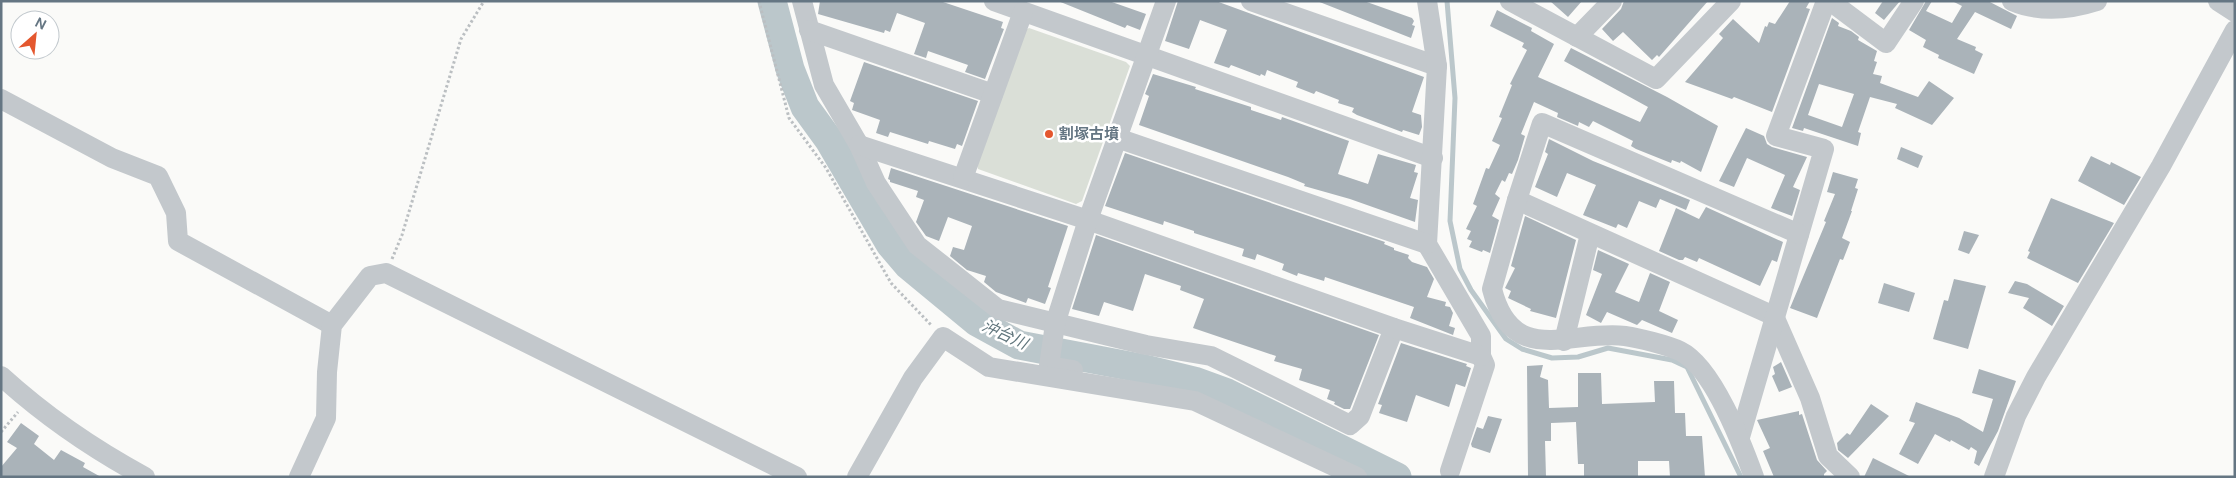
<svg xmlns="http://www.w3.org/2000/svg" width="2236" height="478" font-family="'DM Sans','Noto Sans JP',sans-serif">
	<rect width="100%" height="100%" fill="#fafaf8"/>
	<!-- green -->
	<path fill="#dadfd7" d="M1029,28L1126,62L1130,66L1082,201L1076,204L978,169L977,165L1024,31Z"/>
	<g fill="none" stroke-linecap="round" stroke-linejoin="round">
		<!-- stream -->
		<path stroke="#bbc7cb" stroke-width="5" d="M1447,1L1455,98L1450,221L1460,269L1471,290L1506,339L1522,349L1552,358L1578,357L1608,348L1672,360L1687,367L1741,477"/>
		<!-- river -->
		<path stroke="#bbc7cb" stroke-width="29" d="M772,1L790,69L805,107L829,140L890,244L908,265L977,322L1019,345L1145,369L1194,381L1227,393L1397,477"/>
	</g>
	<!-- building -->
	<g fill="#aab3b9" fill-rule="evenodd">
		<path d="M820,1H940L1003,22L1001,28L1004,29L985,79L965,72L968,65L928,51L926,58L914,54L925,23L897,13L890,32L885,30L884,33L818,14Z"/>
		<path d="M1058,1H1109L1146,14L1140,30L1127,25L1125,28Z"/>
		<path d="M1178,1H1216L1424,77L1412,112L1421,115L1422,127L1419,135L1403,130L1402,132L1357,115L1352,112L1354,108L1338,103L1339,100L1316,91L1314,94L1296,87L1298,82L1267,70L1265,76L1261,74L1260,76L1231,65L1229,68L1214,63L1227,30L1200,20L1189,49L1165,41Z"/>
		<path d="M1317,1H1364L1412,18L1414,21L1412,25L1415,26L1411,38Z"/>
		<path d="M1550,1H1582L1568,17Z"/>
		<path d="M1624,1H1708L1659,57L1657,55L1652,60L1623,32L1613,41L1602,29L1621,9Z"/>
		<path d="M1790,1H1810L1806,8L1810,9L1772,112L1734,97L1732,99L1685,82L1723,38L1719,34L1733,19L1759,43L1765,26L1767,27L1769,22L1775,24Z"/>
		<path d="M1883,1H1900L1884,20L1875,13Z"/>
		<path d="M1926,1H1932L1926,11L1952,23L1962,6L1952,1H1988L2017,16L2011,29L1975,12L1957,39L1976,47L1975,50L1983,54L1974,74L1938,58L1939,55L1923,47L1926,40L1909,30Z"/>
		<path d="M1497,10L1532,28L1531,31L1554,44L1538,77L1640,122L1648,107L1564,61L1571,48L1667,97L1718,126L1701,172L1681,161L1680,163L1672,160L1671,163L1636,149L1631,146L1633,141L1593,121L1589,127L1579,122L1578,126L1557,117L1558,113L1534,102L1521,134L1525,136L1518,160L1512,174L1509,173L1505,182L1502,180L1495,194L1500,198L1492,216L1499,220L1490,253L1483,250L1482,252L1469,247L1472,241L1467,239L1471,231L1466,229L1477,206L1473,204L1486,168L1489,169L1500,145L1492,141L1502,118L1499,117L1512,85L1510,84L1527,50L1522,47L1524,43L1490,26Z"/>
		<path d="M1832,18L1839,23L1838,26L1851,31L1859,37L1858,40L1877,51L1874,61L1877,62L1873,74L1882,76L1880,83L1918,97L1929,81L1954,98L1932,125L1895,108L1897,104L1870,97L1858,132L1861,133L1858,146L1804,128L1803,131L1792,128ZM1819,84L1854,94L1842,127L1808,115Z"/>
		<path d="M864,62L978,101L962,146L957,144L955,149L929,141L928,144L890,132L888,137L876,133L880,120L852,110L854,103L850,101Z"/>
		<path d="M1153,74L1196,87L1195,89L1251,107V110L1281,120L1282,117L1349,141L1338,174L1368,184L1378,154L1416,165L1414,172L1418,173L1410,198L1418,200L1415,222L1350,199L1304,186L1305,184L1288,177L1139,125L1149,96L1145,94Z"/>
		<path d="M1746,128L1764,136L1767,144L1772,147L1807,157L1793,187L1800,190L1792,216L1771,208L1785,175L1747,158L1734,187L1719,181Z"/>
		<path d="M1549,139L1593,161L1690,200L1686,210L1660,199L1656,208L1639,201L1627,228L1618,224L1616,228L1583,215L1596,185L1567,173L1557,197L1535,187L1548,154L1545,152Z"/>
		<path d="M1901,147L1923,156L1918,168L1897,159Z"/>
		<path d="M1125,153L1385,242L1384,244L1394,248V250L1409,255L1408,258L1412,262L1427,267L1434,279L1427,297L1446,302L1445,306L1450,307L1453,313L1449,326L1455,328L1453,335L1410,318L1414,307L1325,277L1324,281L1298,273L1297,276L1282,270L1284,264L1257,254L1255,260L1242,256L1244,249L1194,233V231L1164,221L1163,225L1105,206Z"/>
		<path d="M2091,156L2110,165L2111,162L2141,177L2124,205L2078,181Z"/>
		<path d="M891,168L1068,226L1048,287L1051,288L1045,304L1028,298L1026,303L996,292L984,282L986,276L967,270L950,256L953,247L964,250L972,226L948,217L939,241L926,236L916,222L924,200L916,197L918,191L890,182V180L888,179Z"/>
		<path d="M1833,172L1858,179L1855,188L1858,189L1851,211H1852L1842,238L1850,242L1843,260L1840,259L1817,318L1790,308L1826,222L1824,221L1835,194L1827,192Z"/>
		<path d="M2051,198L2114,223L2078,283L2027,258L2030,252L2028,251Z"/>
		<path d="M1706,207L1783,242L1777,262L1772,260L1760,286L1699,258L1697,262L1685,257L1683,260H1679L1659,251L1676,208L1699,219Z"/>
		<path d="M1525,216L1576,240L1556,318L1530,311L1531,309L1508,298L1511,291L1505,288L1515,268L1511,266Z"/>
		<path d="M1964,231L1979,235L1969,254L1958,250Z"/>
		<path d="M1096,235L1379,335L1350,409H1344L1334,404L1335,402L1327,399L1330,390L1299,380L1302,369L1274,361L1276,356L1193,328L1204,299L1180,290L1181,286L1145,274L1133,311L1104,302L1099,316L1072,309Z"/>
		<path d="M1598,250L1629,264L1615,292L1639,302L1650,273L1670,282L1659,311L1678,320L1672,333L1642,320L1637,325L1607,312L1601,323L1586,315L1602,274L1593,270Z"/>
		<path d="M1954,279L1986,286L1968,349L1933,339L1944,300L1948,301Z"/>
		<path d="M2015,281L2027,284L2064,306L2052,326L2023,308L2029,298L2008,293Z"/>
		<path d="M1884,283L1915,293L1909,312L1878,303Z"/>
		<path d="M1401,343L1467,364L1466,366L1471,368L1465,387L1456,384L1449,407L1416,395L1407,422L1379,413L1382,405L1378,404Z"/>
		<path d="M1781,362L1792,387L1779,392L1772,376L1775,374L1773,367Z"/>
		<path d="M1543,365L1540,377L1548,380L1549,408L1578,407V373H1601L1602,404L1655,402L1654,381H1674L1675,413H1685L1686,436H1702L1705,477H1670L1669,461H1638V477H1584V464H1578L1576,422L1551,423V441H1545L1546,477H1528L1527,366Z"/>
		<path d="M1979,369L2016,381L1998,431L1979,466L1974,463L1977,451L1971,447L1969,450L1951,440L1950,442L1935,434L1918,464L1899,454L1915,423L1909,421L1916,402L1959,418L1983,432L1993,399L1972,393Z"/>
		<path d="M1871,404L1889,416L1848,458L1838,450L1837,443L1847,433L1850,435Z"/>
		<path d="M1799,411V415L1802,414L1817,460L1827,471L1824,474V477H1774L1763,451L1770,448L1757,420Z"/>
		<path d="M1488,416L1502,419L1490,453L1472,447L1471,444L1477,427L1483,429Z"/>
		<path d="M21,423L39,436L34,444L54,460L61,450L85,463L83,467L101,477H1V467L17,448L7,442Z"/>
		<path d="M1873,458L1911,477H1864Z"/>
	</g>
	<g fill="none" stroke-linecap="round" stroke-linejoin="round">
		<!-- path -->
		<g stroke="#bbbfc2" stroke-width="3" stroke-dasharray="2.5 2.5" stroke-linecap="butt">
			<path d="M759,1L789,118L826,168L891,283L932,326"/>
			<path d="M392,259L402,235L461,39L484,1"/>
			<path d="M1,432L18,412"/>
		</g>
		<!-- minor -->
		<g stroke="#c3c8cc" stroke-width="20">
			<path d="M802,1L824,85L859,145L876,183L917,245L998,309L1146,345L1211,356L1350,425L1360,416L1394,328"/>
			<path d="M994,1L1433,158"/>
			<path d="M1251,1L1437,66"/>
			<path d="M1427,1L1437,66L1427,244L1481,336V356L1485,365L1450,471"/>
			<path d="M1510,1L1656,79L1731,1"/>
			<path d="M1830,1L1886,43L1914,1"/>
			<path d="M2012,1C2040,13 2069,10 2097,1"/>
			<path d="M2218,1L2235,12"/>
			<path d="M809,30L993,94"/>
			<path d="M1577,37L1612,1"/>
			<path d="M1,99L112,158L158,176L176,213L178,241L332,325"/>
			<path d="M1117,138L1427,244"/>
			<path d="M859,145L1088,220L1394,328L1481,356"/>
			<path d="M963,178L1023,12"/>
			<path d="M1517,200L1774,316L1810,398L1828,456L1850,477"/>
			<path d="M1564,341L1590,234"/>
			<path d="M1073,370L1049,366L1055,324L1088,220L1166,1"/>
			<path d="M1,376C45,416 93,449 145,477"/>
			<path d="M1740,437L1824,149L1776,136L1826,1"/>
			<path d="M299,477L326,418L327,372L332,325L370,276L386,273L797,477"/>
			<path d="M857,477L913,378L943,337L989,367L1195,401L1357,477"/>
			<path d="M1754,477C1742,444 1713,367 1680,351C1667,345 1639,338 1625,336C1572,329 1512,369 1492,289L1517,200L1542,123L1799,234"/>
			<path d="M1994,477L2016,416L2036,377L2161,166L2235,30"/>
		</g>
	</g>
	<!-- markers -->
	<circle fill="#e4572e" stroke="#fff" stroke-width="2" cx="1049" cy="134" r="5"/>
	<g text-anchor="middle" stroke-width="5" stroke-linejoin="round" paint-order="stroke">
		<!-- poi labels -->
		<g font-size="15" font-weight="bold" fill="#657683" stroke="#fff" text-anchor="start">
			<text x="1059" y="139">割塚古墳</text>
		</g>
		<!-- water labels -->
		<g font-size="16" font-style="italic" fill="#60757c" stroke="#fff">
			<text transform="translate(1005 334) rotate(25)" y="6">沖台川</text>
		</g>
	</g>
	<!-- border -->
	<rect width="2236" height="478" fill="none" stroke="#657683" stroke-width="5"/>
	<!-- north arrow -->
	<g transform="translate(35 35) rotate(27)"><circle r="24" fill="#ffffff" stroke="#c1c8cd"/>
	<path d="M0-4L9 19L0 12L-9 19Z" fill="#e4572e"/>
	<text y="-8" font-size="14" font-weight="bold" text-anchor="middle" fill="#657683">N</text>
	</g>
</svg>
